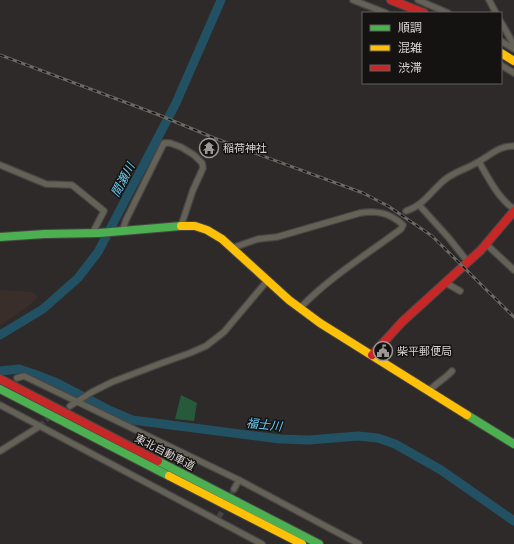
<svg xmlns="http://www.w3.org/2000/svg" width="514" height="544" font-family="Arial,'Noto Sans JP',sans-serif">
	<rect width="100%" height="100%" fill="#2d2a29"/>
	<!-- built -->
	<path fill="#3a2e2b" d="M0,290L33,292L38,297L26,308L0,325Z"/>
	<!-- green -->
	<path fill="#265a3b" d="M181,395L197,403L194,421L175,419Z"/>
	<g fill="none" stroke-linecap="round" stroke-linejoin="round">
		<!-- river -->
		<g stroke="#225163" stroke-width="9">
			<path d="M0,335L43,309L78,278L98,252L176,103L221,0"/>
			<path d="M0,371L19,369L34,374L57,383L111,411L132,420L280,439L309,440L358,436L378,438L395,444L441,470L514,521"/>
		</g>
		<!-- street-tunnel -->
		<g stroke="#464342" stroke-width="5.5" stroke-dasharray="5.5 3" stroke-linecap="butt">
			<path d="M40,426L52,414"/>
			<path d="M219,517L234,489"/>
		</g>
		<!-- street casing -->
		<g stroke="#474545" stroke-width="8">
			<g id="street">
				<path d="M353,0L386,13"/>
				<path d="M418,0L448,13"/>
				<path d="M489,0L496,13"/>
				<path d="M501,22L514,45"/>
				<path d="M501,41L514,49"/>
				<path d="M501,65L514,73"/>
				<path d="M479,162C489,179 498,198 514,209"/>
				<path d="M0,165L46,184L72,185L104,211L92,234"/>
				<path d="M419,205L448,237L468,262"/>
				<path d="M406,211C425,205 432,189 447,178C457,171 468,168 478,162C491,155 498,146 514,146"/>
				<path d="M122,232L126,220L164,143H170L181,147L194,155L202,163L203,168L193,190L181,226"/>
				<path d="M486,244L514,270"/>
				<path d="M232,248L258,239L277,237L360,213C377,210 390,213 403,225L401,229C366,255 330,277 300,308"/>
				<path d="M446,283L460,291"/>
				<path d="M17,378L24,376L239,480L359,544"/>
				<path d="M429,391C436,383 445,379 452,371"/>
				<path d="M0,405L262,544"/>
				<path d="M70,406L92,392L112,382L162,363L190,353L206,346L224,332L267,281"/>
				<path d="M0,451L40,426"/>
				<path d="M234,489L239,480"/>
			</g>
		</g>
		<!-- fast casing -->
		<g stroke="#474545" stroke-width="10">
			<g id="fast">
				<path d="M0,237L45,234L99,233L181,226"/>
				<path d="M0,389L169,476"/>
				<path d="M467,415L514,444"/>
				<path d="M158,461L319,544"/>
			</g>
		</g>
		<!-- slow casing -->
		<g stroke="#474545" stroke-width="10">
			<g id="slow">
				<path d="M501,53L514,61"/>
				<path d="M181,226H195L207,230L222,239L289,300L320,323L467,415"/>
				<path d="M169,476L302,544"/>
			</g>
		</g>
		<!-- jam casing -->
		<g stroke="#474545" stroke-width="10">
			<g id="jam">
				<path d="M391,0L424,13"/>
				<path d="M372,355L402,322L481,250L514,211"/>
				<path d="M0,379L158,461"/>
			</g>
		</g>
		<!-- street -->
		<use href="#street" stroke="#646157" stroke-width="5.5"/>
		<!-- fast -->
		<use href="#fast" stroke="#4caf50" stroke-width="8"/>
		<!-- slow -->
		<use href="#slow" stroke="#ffc107" stroke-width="8"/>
		<!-- jam -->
		<use href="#jam" stroke="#c62828" stroke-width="8"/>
		<!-- rail casing -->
		<g stroke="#6b6963" stroke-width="3">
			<path id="rail" d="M0,55L159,115L214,138L363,193L388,206L432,236L514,317"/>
		</g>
		<!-- rail -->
		<use href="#rail" stroke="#151312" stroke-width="1.5" stroke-dasharray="4.5" stroke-linecap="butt"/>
	</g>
	<!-- icons -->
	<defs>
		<g id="temple-ring" transform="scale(1)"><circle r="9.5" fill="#151312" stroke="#9c9896" stroke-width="1.5"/><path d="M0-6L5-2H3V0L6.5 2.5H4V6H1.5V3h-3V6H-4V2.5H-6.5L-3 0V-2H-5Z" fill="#9c9896"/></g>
		<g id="civic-ring" transform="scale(1)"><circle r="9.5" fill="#151312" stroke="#9c9896" stroke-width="1.5"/><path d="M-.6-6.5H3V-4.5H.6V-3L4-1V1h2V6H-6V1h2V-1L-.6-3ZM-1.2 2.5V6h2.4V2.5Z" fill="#9c9896"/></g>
	</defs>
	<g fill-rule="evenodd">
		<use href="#temple-ring" x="209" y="148"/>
		<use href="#civic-ring" x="383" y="351"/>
	</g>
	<g text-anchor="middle" stroke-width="3" stroke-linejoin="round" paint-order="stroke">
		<!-- poi labels -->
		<g font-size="11" fill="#d7d3d1" stroke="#151312" text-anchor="start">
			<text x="223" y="152">稲荷神社</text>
			<text x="397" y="355">柴平郵便局</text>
		</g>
		<!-- street labels -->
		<g font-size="11" fill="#d7d3d1" stroke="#151312">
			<text transform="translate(165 452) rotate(27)" y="4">東北自動車道</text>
		</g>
		<!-- water labels -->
		<g font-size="12" font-style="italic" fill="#6acef5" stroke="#151312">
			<text transform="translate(123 180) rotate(-62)" y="4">間瀬川</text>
			<text transform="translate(264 425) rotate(6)" y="4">福士川</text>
		</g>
	</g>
	<!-- legend -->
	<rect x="362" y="12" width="140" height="72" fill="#151312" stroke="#63605e"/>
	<rect x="370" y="25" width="20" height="6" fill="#4caf50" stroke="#63605e"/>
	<text x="398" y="32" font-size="12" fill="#d7d3d1">順調</text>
	<rect x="370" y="45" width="20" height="6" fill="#ffc107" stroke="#63605e"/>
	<text x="398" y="52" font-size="12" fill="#d7d3d1">混雑</text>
	<rect x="370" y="65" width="20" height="6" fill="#c62828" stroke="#63605e"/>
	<text x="398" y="72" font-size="12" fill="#d7d3d1">渋滞</text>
</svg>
